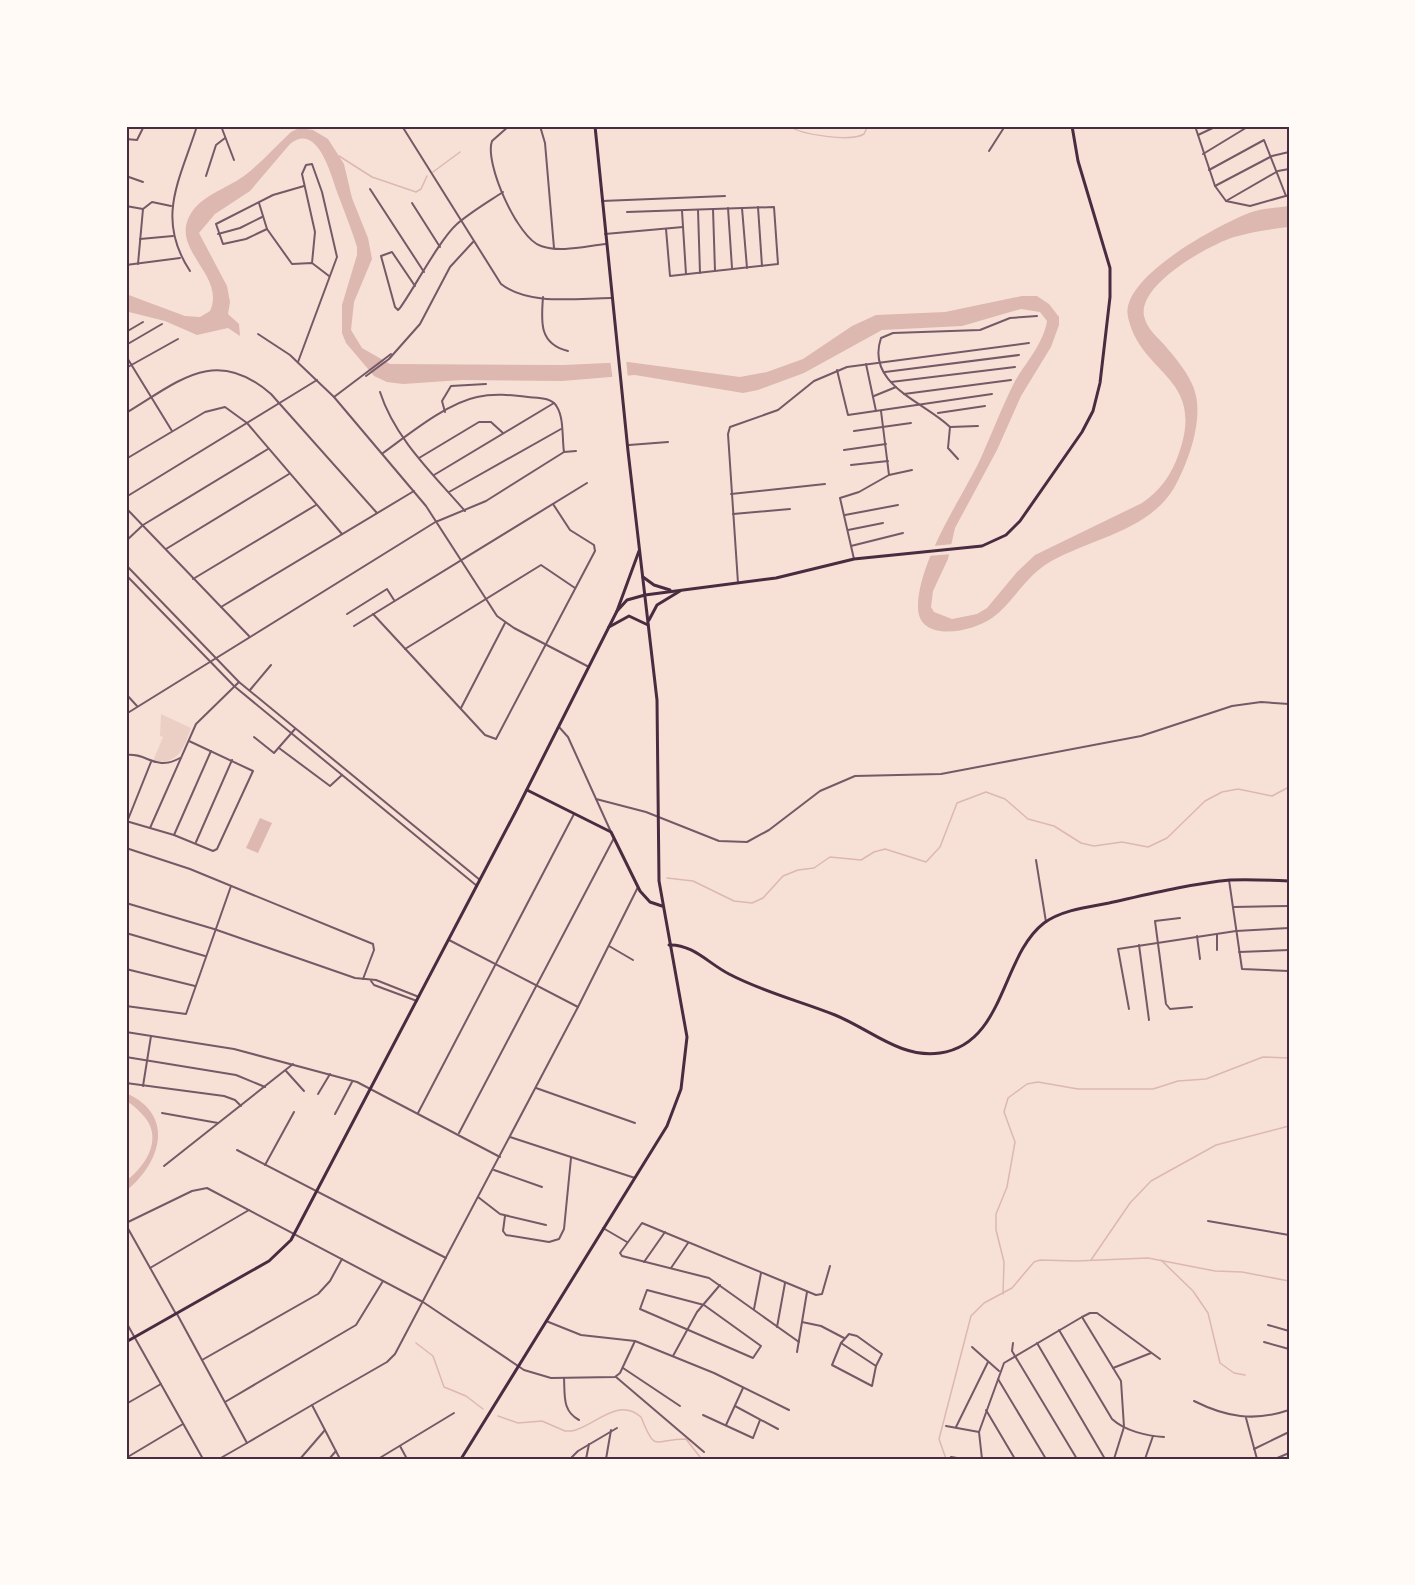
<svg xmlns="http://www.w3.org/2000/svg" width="1415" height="1585" font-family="'Noto Sans',sans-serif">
	<rect width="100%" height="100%" fill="#f7e1d7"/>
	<!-- green -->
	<path fill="#ebcfc5" d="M161,714L191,728C184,748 179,765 153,761L163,737L160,736Z"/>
	<!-- water -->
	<g fill="#dcb8b0">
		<path d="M299,128L313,130L328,139L344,164L352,198L368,238L372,259L354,302L351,330L362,348L390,364L564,365L628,362L740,377L767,372L803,359L852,326L876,315L945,312L1022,296H1037L1049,304L1059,317V325L1051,347L1021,396L997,450L955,528L948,559L933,591L931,607L934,612L952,619L977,614L987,608L1017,572L1035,555L1142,503C1160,491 1172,474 1179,453C1206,376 1141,376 1128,317C1119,278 1218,225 1249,213C1261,208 1276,208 1289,206V227C1271,229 1251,232 1234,237C1209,245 1138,284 1144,316C1147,330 1159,338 1167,348C1178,361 1193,379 1196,396C1202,424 1188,463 1174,488C1147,533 1086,539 1045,565C1023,580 1012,604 992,618C973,632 917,644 918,606C919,561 959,502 979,462C991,436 1001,409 1014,383C1025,363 1043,345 1047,321L1040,312L1021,309L962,326L882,330L804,373L758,390L743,393L635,375L562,381L462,380L403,384L387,382L374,376L346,343L342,333V305L357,255V247C352,230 345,214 339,197C332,180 319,120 290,144L250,191L215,214L199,233L227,286L230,302L228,314L239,324L240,336L228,328L197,335L165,321L129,312L126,308V294L185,316L200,317L210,311C226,276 172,251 189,217C199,196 226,189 244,176C261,163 276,146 291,132Z"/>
		<path d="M260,818L272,823L258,853L246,848Z"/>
		<path d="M126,1093C176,1115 161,1163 126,1191V1181C147,1165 165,1136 141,1113C136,1108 132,1104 126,1101Z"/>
	</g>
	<!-- pier -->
	<g fill="#f7e1d7">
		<path d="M610,359H626L628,379L613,381Z"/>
		<path d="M953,544L952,554L928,556L933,546Z"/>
	</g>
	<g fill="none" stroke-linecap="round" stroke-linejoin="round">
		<!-- stream -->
		<g stroke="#dcb8b0" stroke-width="1.5">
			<path d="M789,126C802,135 851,142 864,134L868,126"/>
			<path d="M339,156L372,177L416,192L421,189L427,176"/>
			<path d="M433,172L460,152"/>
			<path d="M667,878L693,881L734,901L752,903L763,898L783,876L798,870L814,868L830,857L861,860L874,852L885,849L926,862L940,847L957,803L986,792L1005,799L1028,819L1054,826L1081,843L1094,846L1122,842L1148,847L1167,838L1205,801L1222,792L1238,789L1272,796L1289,787"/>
			<path d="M1091,1260L1130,1203L1151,1181L1216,1145L1289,1126"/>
			<path d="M1161,1260L1193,1291L1208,1313L1220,1363L1234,1373L1245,1375"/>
			<path d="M1003,1294L1004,1262L996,1230V1214L1007,1187L1015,1142L1004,1112L1008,1098L1027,1084L1038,1082L1078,1089H1153L1178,1081L1206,1079L1263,1057L1289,1058"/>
			<path d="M416,1343L433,1356L444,1387L466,1396L483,1409"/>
			<path d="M498,1416L518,1423L542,1421L565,1431H572C594,1427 617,1396 641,1417C656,1454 653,1439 686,1439L700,1457"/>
			<path d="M946,1459L939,1439L971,1316L984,1303L1012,1288L1034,1262L1040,1260L1076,1261L1148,1258L1215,1271L1242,1272L1289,1281"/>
		</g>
		<!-- minor -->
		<g stroke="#755966" stroke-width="2">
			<path d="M221,126L234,160"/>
			<path d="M509,126L492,141C484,163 518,239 541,246C560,253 586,246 606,244"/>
			<path d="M540,126L545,143L554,248"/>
			<path d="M1195,126L1215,186L1226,201L1250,206L1289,195"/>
			<path d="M1198,135L1217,126"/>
			<path d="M126,139L137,140L144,126"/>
			<path d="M989,151L1005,126"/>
			<path d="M1203,154L1249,126"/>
			<path d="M1209,170L1264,140L1286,196"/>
			<path d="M126,176L143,182"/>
			<path d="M206,176L216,145L225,138"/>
			<path d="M1215,186L1272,156L1289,152"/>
			<path d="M370,189L424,272"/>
			<path d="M602,201L725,196"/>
			<path d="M1226,201L1278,171L1289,169"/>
			<path d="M259,203L267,229L292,264L312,263L329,276"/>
			<path d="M412,203L440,247"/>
			<path d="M126,206L143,209"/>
			<path d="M758,207L762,266"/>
			<path d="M728,208L732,268"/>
			<path d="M742,208L747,268"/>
			<path d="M713,209L715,271"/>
			<path d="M698,210L700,273"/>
			<path d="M682,211L686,274"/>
			<path d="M627,212L774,207L778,264L670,276L666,229"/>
			<path d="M267,229L246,239L223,244L216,224L273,195L304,186"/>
			<path d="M218,234L240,228L262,217"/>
			<path d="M605,234L683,227"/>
			<path d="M140,239L173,236"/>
			<path d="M138,264L143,209L152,202L171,206"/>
			<path d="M126,265L180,258"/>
			<path d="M190,271C155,218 180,180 197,126"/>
			<path d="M415,286L392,252L381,256L395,307L398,310L400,308C415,287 440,239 457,224C471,212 488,202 503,192"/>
			<path d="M543,297C541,322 539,344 568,351"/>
			<path d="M126,332L143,322"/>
			<path d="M258,334L290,355L334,397"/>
			<path d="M126,345L162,324"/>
			<path d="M126,356L172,431"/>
			<path d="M298,362L337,257L322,192L312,164L306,165L302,174L315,232L312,263"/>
			<path d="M866,364L876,411"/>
			<path d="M126,368L178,339"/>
			<path d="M837,370L848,415L992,394"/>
			<path d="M885,372L1019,355"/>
			<path d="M891,382L1015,367"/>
			<path d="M380,392C395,439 434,475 465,511"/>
			<path d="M904,394L1011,380"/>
			<path d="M874,396L896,387"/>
			<path d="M881,411L889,475"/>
			<path d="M445,412L442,401L451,386L486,384"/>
			<path d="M126,413C178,382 215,345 271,394L377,513"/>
			<path d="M938,413L985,406"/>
			<path d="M978,426L950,427C925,402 865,385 881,338L893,333L980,330L1010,318L1037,316"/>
			<path d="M950,427L948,448L958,459"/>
			<path d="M854,431L911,423"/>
			<path d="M629,445L668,442"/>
			<path d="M844,450L886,444"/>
			<path d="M383,453C408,435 447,403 477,397C494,393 511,395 528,397C537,398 552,397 557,407C564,418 562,439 564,452"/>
			<path d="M419,458L479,422H491L503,433"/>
			<path d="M126,459L205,412L225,407L247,423L342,534"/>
			<path d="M851,465L888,461"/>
			<path d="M434,475L554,403"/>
			<path d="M449,492L561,429"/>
			<path d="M731,494L825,484"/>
			<path d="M126,497L317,380"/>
			<path d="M126,508L249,636"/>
			<path d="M733,514L790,509"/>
			<path d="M845,515L898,505"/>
			<path d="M438,521L486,501L564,452L576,451"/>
			<path d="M848,530L883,523"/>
			<path d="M126,541L143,525L268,449"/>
			<path d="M851,546L903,533"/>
			<path d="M166,549L289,474"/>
			<path d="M854,559L840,498L859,492L889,475L912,470"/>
			<path d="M193,579L316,505"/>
			<path d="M738,583L728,434L730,427L778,410L814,381L847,367L1029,343"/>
			<path d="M221,607L414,491"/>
			<path d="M347,614L387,589L394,600"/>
			<path d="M373,614L485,735L496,739L595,551L594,545L570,530L553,504"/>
			<path d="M354,626L587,483"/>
			<path d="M405,649L541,565L575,588"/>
			<path d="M250,690L271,665"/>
			<path d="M126,694L137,706"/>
			<path d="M461,708L505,623"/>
			<path d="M559,727L568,737L611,832"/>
			<path d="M254,737L274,753L295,729"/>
			<path d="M279,748L330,786L342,775"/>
			<path d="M126,755C147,752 155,772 180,758"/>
			<path d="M596,799L646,812L719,841L747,842L769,830L820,791L855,776L941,774L1141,736L1232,706L1261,702L1289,704"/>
			<path d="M126,821L174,835L213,851L217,849L253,771L189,741"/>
			<path d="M127,822L151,762"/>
			<path d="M150,828L196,724L239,682"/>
			<path d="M174,835L211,751"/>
			<path d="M196,842L232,760"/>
			<path d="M126,848L190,869L373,944L374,950L363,979"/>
			<path d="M1036,860L1046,922"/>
			<path d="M1229,880L1242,969L1289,971"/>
			<path d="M126,903L214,929L355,978L376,980L419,997"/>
			<path d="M1233,907L1289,906"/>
			<path d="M1180,918L1155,921L1166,1004L1170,1009L1192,1007"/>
			<path d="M126,933L205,956"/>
			<path d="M1217,934V950"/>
			<path d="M1197,936L1200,959"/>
			<path d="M449,940L578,1007"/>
			<path d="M1139,945L1149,1020"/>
			<path d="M609,946L633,960"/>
			<path d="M1239,952L1289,950"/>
			<path d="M126,969L195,986"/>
			<path d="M371,981L374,985L417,1001"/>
			<path d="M126,1006L186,1014L231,886"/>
			<path d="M1129,1009L1118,949L1236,931L1289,928"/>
			<path d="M126,1032L234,1049L357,1082L500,1157"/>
			<path d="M126,1057L236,1075L265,1087"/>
			<path d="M286,1071L304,1091"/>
			<path d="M126,1083L224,1096L235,1100L241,1106"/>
			<path d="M143,1086L151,1036"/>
			<path d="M536,1088L635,1123"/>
			<path d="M318,1094L330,1074"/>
			<path d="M162,1113L218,1123"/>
			<path d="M418,1113L574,814"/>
			<path d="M335,1114L352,1082"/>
			<path d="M459,1133L614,838"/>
			<path d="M510,1137L635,1178"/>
			<path d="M237,1150L446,1258"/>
			<path d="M265,1165L294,1112"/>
			<path d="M164,1166L293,1064"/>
			<path d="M494,1170L542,1187"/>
			<path d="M478,1197L500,1214L546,1225"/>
			<path d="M1289,1197V1196"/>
			<path d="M505,1216L503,1231L506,1235L549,1242L559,1239L564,1229L571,1158"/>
			<path d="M1208,1221L1289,1235"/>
			<path d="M126,1223L192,1191L207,1188L423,1302L524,1370L551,1378L615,1377L620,1373L635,1341"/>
			<path d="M126,1225L176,1314"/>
			<path d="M603,1228L627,1242"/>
			<path d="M644,1262L665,1232"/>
			<path d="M150,1268L249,1210"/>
			<path d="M671,1268L688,1243"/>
			<path d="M647,1290L704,1305L761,1346L753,1358L640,1309Z"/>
			<path d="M754,1309L761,1273"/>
			<path d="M1082,1317L1121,1381L1124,1427L1114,1459"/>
			<path d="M546,1321L581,1335L635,1341L714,1373L789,1410"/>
			<path d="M126,1322L203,1459"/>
			<path d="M802,1322L821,1326L844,1338"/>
			<path d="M1268,1325L1289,1331"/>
			<path d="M777,1327L785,1283"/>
			<path d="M1059,1330L1112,1419C1125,1431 1147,1436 1164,1437"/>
			<path d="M849,1334L857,1336L882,1354L876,1366L872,1386L832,1365L841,1343Z"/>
			<path d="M799,1342L709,1278L622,1256L620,1253L642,1223L816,1295L822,1294L830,1266"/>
			<path d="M1264,1342L1289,1349"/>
			<path d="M841,1343L876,1366"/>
			<path d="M1013,1343L1012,1351L1077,1459"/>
			<path d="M1037,1343L1105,1459"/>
			<path d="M972,1347L999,1371"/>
			<path d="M797,1352L807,1292"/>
			<path d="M673,1356L697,1312L720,1285"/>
			<path d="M202,1360L318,1294L330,1281L342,1259"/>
			<path d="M623,1368L680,1406"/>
			<path d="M1113,1368L1151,1353"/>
			<path d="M616,1377L704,1452"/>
			<path d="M564,1378C565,1395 562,1411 579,1420"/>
			<path d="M998,1379L1046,1459"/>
			<path d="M1194,1401C1226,1417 1254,1422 1289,1410"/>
			<path d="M225,1402L356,1325L383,1281"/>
			<path d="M126,1404L161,1384"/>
			<path d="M312,1405L387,1362L395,1354L578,1007L638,887"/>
			<path d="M735,1406L778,1429"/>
			<path d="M986,1410L1015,1459"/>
			<path d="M703,1415L753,1438L760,1420"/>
			<path d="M1246,1418L1257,1459"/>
			<path d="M726,1425L743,1388"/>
			<path d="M946,1426L979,1432"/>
			<path d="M956,1427L988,1362"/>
			<path d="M400,1446L407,1459"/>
			<path d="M1254,1449L1289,1432"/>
			<path d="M951,1457L963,1459"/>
			<path d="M126,1458L183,1424"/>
			<path d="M219,1459L247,1443"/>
			<path d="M300,1459L325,1430"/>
			<path d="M329,1459L336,1451"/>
			<path d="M378,1459L454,1413"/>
			<path d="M520,1459H524"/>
			<path d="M570,1459L578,1451L617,1428"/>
			<path d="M586,1459L589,1444"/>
			<path d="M606,1459L611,1430"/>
			<path d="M982,1459L979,1432L1004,1363L1082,1317L1090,1313H1097L1160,1359"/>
			<path d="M1145,1459L1153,1436"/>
			<path d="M1275,1459L1289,1453"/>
		</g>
		<!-- tertiary -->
		<g stroke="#755966" stroke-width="2">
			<path d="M402,126L501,284C529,306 578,298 611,298"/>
			<path d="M391,354L334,397L426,506L497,616L514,628L589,667"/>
			<path d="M366,376L389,359L420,324L450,267L473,242"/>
			<path d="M126,565L239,682L480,880"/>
			<path d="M126,575L234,686L477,886"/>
			<path d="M126,714L437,521"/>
			<path d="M177,1314L247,1443L312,1405L340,1459"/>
		</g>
		<!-- secondary -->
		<path stroke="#4a2c40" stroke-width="3" d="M527,790L611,832L640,891L650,902L662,906"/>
		<!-- primary -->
		<g stroke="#4a2c40" stroke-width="3">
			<path d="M669,945C693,944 709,964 729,974C763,992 800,1001 835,1015C870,1029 901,1059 940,1053C1005,1044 1001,956 1044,923C1062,910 1088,907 1109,903C1149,894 1189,884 1230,880C1249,879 1269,880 1289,881"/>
			<path d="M126,1342L269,1261L291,1240L517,809L617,611L627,600L645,595"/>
		</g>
		<!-- trunk -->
		<g stroke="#4a2c40" stroke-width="3">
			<path d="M643,577L654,585L670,590"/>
			<path d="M645,595L776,578L854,559L982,546L1006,535L1020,521L1082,432L1093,411L1100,383L1110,297V268L1078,161L1072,126"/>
			<path d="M617,611L639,551"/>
			<path d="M649,620L657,605L680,591"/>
			<path d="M609,627L629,616L648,625"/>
			<path d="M461,1459L667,1126L681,1089L687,1037L659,881L657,700L628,451L595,126"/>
		</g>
	</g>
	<!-- border -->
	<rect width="1415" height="1585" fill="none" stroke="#fffaf5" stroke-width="255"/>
	<rect x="128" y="128" width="1160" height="1330" fill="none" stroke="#4a2c40" stroke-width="2"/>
</svg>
